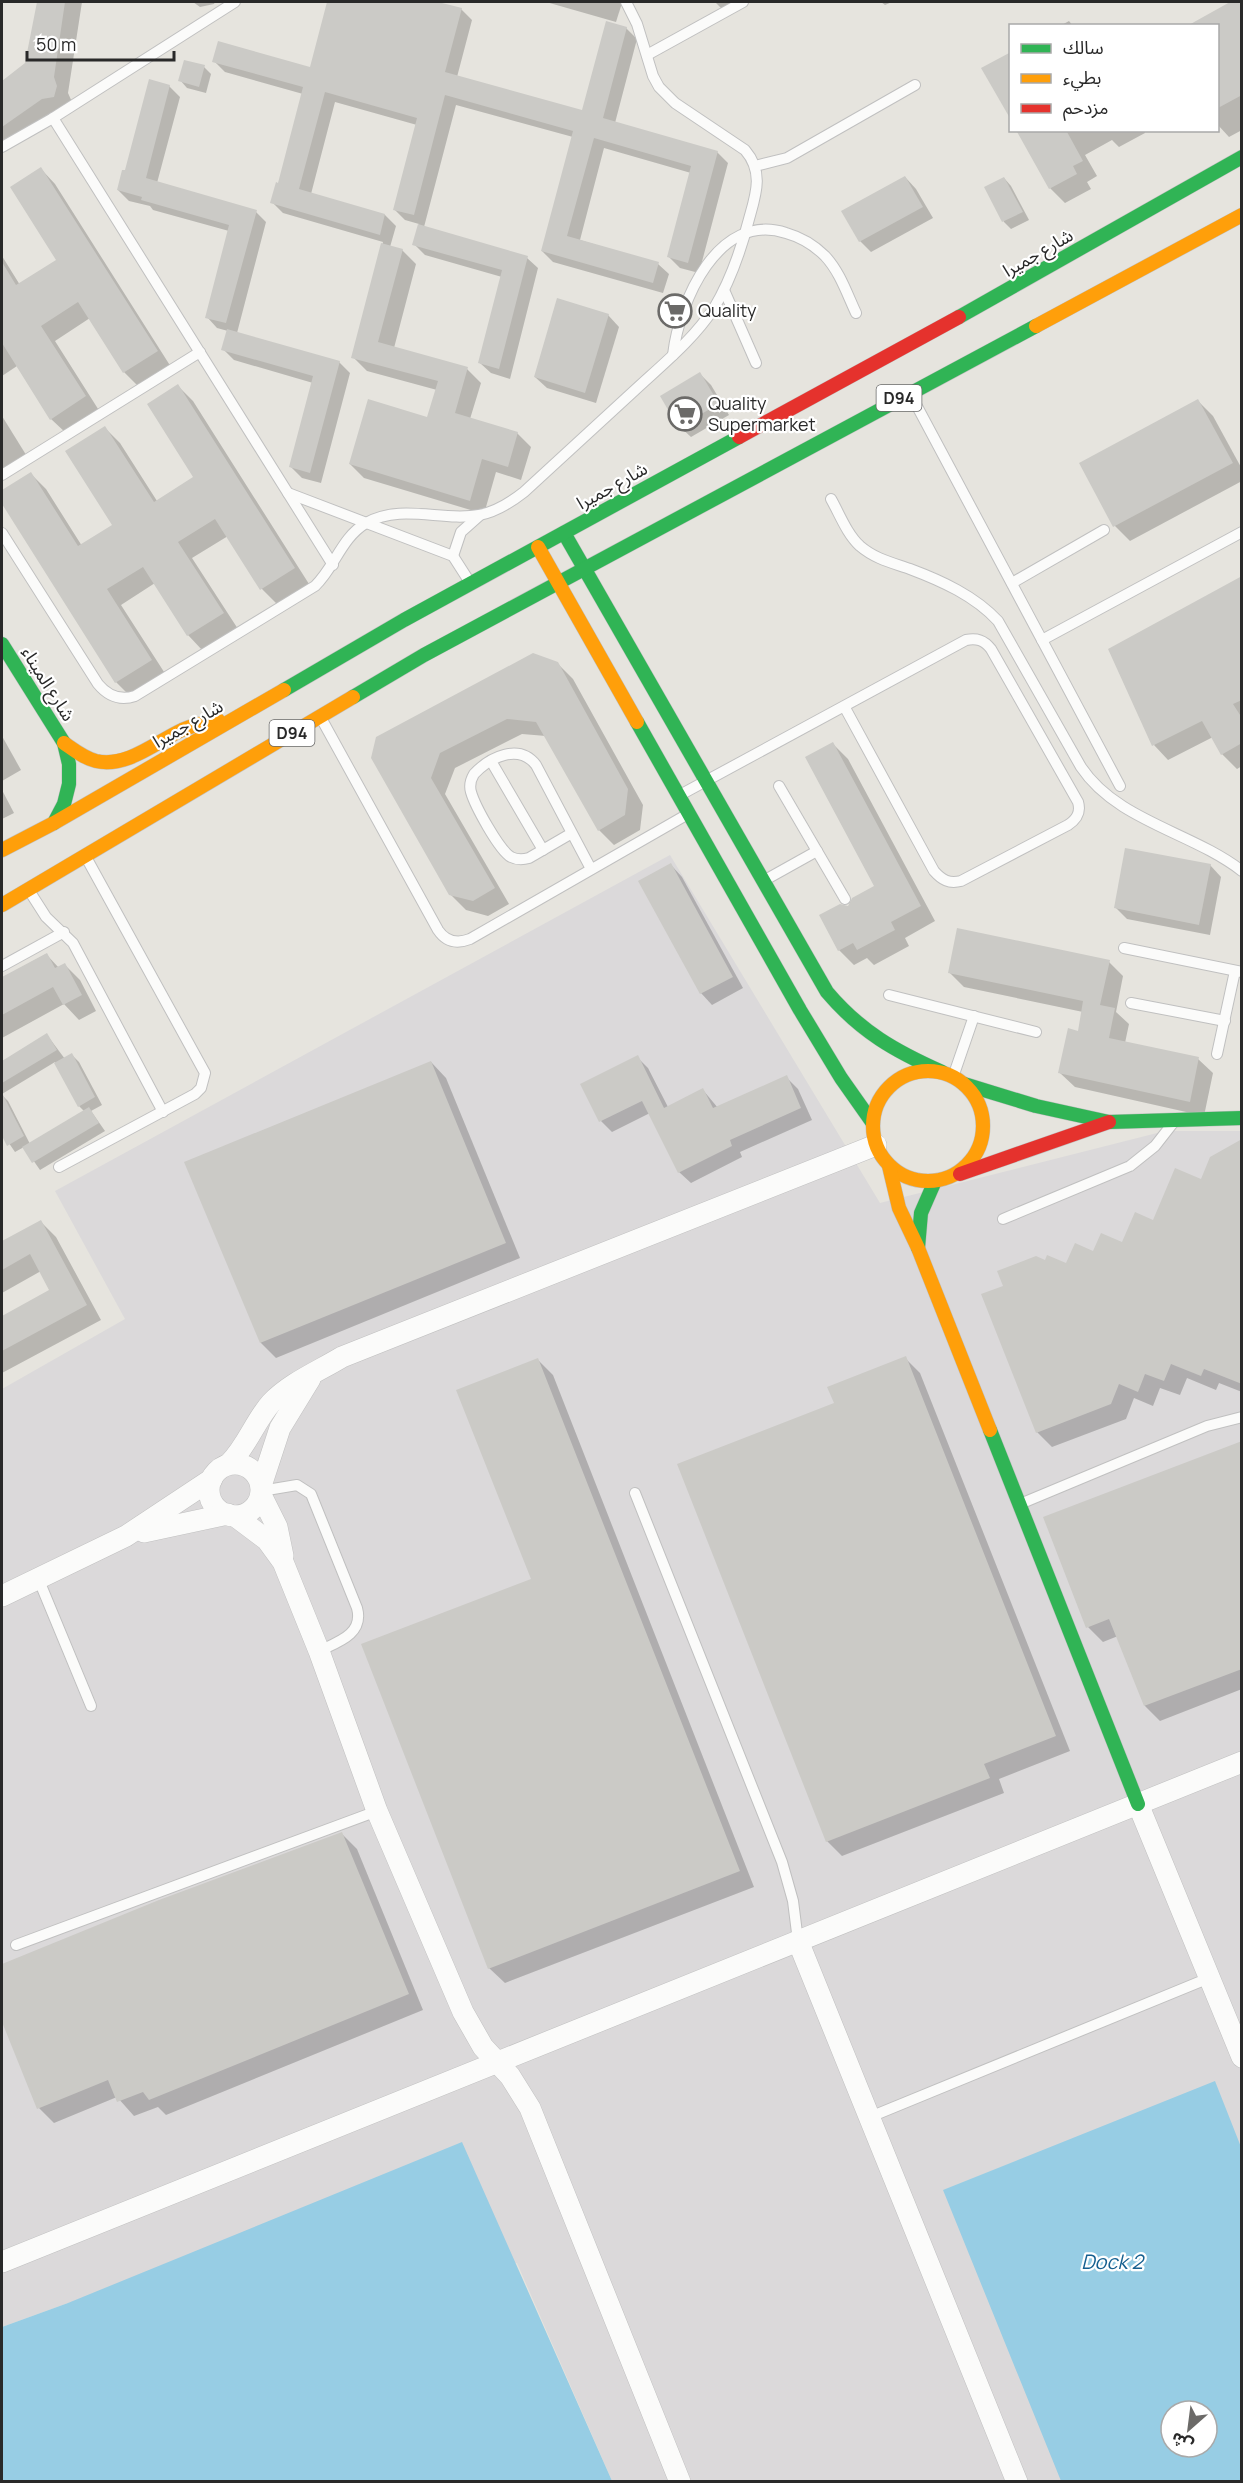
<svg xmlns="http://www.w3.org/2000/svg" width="1243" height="2483" font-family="Manrope,'Noto Sans Arabic',sans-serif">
	<rect width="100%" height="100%" fill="#e6e4de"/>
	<!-- industrial -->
	<path fill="#dbd9da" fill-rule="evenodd" d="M670,855L880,1203L1165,1131H1241V2481H612L517,2263L68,2303L2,2327V1389L125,1319L55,1191ZM1171,2411H1207V2447H1171Z"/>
	<!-- water -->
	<g fill="#97cde4" fill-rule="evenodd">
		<path d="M1215,2081L1241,2147V2481H1061L943,2190ZM1171,2411H1207V2447H1171Z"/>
		<path d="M462,2142L612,2481H2V2327L68,2303Z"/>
	</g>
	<!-- shadow -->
	<g fill="#0003">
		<path d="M39,2H82L68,93L72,102L2,153V83L27,64Z"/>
		<path d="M193,2H215L214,4L200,7Z"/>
		<path d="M328,2H432L461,9L472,20L457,77L583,112L626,28L637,39L615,123L717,152L728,163L699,273L680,268L669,257L691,173L604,148L580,240L658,264L669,274L663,293L553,262L542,251L573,137L456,105L424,227L527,258L538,268L510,379L491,373L480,363L502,277L425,255L414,244L419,224L405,220L394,209L417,125L335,102L311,194L385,215L396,226L390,247L402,250L416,264L394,348L467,369L481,383L470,419L517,433L531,447L521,480L496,472L484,514L364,478L350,464L428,419L437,390L367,371L353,357L383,242L283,213L272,202L279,185L303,94L225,72L214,61L311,69Z"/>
		<path d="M546,2H620L622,3L616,22Z"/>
		<path d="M715,2H746L726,13Z"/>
		<path d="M881,2H892L885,5Z"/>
		<path d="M1233,2H1242V130L1229,137L1218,125V26H1190Z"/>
		<path d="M1069,21L1073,26H1060Z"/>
		<path d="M204,67L211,74L206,93L187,88L180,80Z"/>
		<path d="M169,86L180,97L157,183L256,212L266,222L237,333L339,362L350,373L321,483L302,478L291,467L313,383L234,360L223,349L228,331L217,328L207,317L229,231L153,210L150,206L129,201L118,190Z"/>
		<path d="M1018,130H1144L1145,133L1119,147L1112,140L1085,155L1097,176L1087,182L1091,189L1065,203L1050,188Z"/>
		<path d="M41,169L55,184L171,367L139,387L124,372L90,318L55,341L100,412L66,433L51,419L17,366L2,376V256L20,285L58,261Z"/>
		<path d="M905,177L916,189L933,218L871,252L860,241Z"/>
		<path d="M1004,178L1011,186L1029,220L1011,229L1004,222L986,187Z"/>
		<path d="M608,315L619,327L596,403L547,388L535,377Z"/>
		<path d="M700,374L711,385L729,415L691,437L679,426Z"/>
		<path d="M178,386L193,401L309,584L277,604L262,589L228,536L192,558L238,629L203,651L188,635L155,583L121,605L166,675L131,697L116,682L2,501V492L31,474L46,489L82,546L114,525L105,428L120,443L157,501L195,477Z"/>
		<path d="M1198,401L1213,416L1242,469V481L1130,541L1115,526L1081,464Z"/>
		<path d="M2,416L28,458L2,475Z"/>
		<path d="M1242,578V766L1237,769L1222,754L1213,737L1168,760L1154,745Z"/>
		<path d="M557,663L573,679L643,805L640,830L614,845L599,830L546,736L522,734L455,768L445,794L509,904L488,916L466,910L450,894L373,758Z"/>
		<path d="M2,736L21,770L2,781Z"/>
		<path d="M833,744L848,759L935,921L905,938L909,946L874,965L867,958L854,965L839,950L849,907L876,886Z"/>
		<path d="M2,790L14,813L2,819Z"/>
		<path d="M671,865L682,877L743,988L712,1005L701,993Z"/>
		<path d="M1210,865L1221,877L1210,935L1127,919L1116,908Z"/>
		<path d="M46,954L59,968L65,965L80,980L96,1011L79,1020L64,1004L2,1038V978Z"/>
		<path d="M1109,962L1123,976L1116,1012L1129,1024L1125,1043L1198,1059L1213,1073L1204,1116L1075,1087L1060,1073L1079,1032L1083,1012L964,987L949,972Z"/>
		<path d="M47,1035L65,1059L72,1055L79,1062L102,1105L91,1111L105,1131L40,1170L24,1147L15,1152L2,1133V1095L8,1101L30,1144L84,1111L79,1106L55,1062L2,1094V1062Z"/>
		<path d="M637,1057L648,1068L668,1107L703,1090L718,1108L786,1077L798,1089L812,1120L740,1152L742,1157L691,1183L679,1172L650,1113L612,1132L601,1121Z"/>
		<path d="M431,1062L446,1078L520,1258L276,1358L261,1343L186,1162Z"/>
		<path d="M1241,1141L1242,1392L1219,1383L1216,1390L1187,1378L1180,1395L1160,1388L1153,1406L1134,1398L1126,1419L1052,1447L1037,1432L1005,1287L1046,1262L1067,1265L1123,1244L1153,1222L1201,1181Z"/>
		<path d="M41,1222L56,1237L101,1320L2,1373V1318L51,1291L41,1271L2,1293V1243Z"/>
		<path d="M905,1358L920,1373L1070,1751L999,1779L1004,1793L842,1856L827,1841L836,1404Z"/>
		<path d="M538,1360L553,1375L754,1887L505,1983L489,1968L533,1580Z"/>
		<path d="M1242,1447V1689L1160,1721L1145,1706L1118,1636L1103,1642L1088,1627Z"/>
		<path d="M342,1834L357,1849L423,2010L166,2115L158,2107L134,2116L117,2097L54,2123L39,2108L2,2018V1966L159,1901Z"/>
	</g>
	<!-- building -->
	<g fill="#cbcac6">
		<path d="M37,2H65L54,77L57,86L54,97L42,99L2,127V81L25,63Z"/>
		<path d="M327,2H438L462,8L445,72L582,110L606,21L627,27L603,118L718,151L688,263L667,257L691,166L594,138L567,236L659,262L653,283L541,251L573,131L445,95L414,215L393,210L417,118L325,92L299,189L385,214L380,235L270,203L276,182L278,183L303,87L212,62L218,41L310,67Z"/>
		<path d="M1230,2H1242V95L1218,108V26H1187Z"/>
		<path d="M1011,52V120L981,68Z"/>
		<path d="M184,60L205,65L199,87L178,81Z"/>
		<path d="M149,79L170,85L146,178L257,210L226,323L205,318L229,225L141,200L142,197L117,190L122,170H125Z"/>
		<path d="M1016,130H1066L1083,161L1073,166L1077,174L1049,189Z"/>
		<path d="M41,167L158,351L123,373L78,302L41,326L86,396L50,420L2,343V262L16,285L56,260L10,187Z"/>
		<path d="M905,176L923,207L859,242L841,211Z"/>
		<path d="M1004,177L1023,212L1002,222L984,187Z"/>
		<path d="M418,224L528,256L499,369L478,363L502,270L412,245Z"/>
		<path d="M381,243L403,249L378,342L468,367L455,413L518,432L508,467L482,459L470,501L349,464L368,399L427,417L438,381L351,358Z"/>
		<path d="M557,298L609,314L585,393L534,377Z"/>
		<path d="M227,329L340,361L310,473L289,467L313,376L221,350Z"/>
		<path d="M700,372L719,404L678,427L660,396Z"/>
		<path d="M178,384L295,568L260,590L215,519L178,542L224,613L187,636L143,567L107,589L152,660L115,683L2,504V490L31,472L78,546L112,525L65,451L105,426L154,502L193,477L147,404Z"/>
		<path d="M1198,399L1233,463L1113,527L1079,463Z"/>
		<path d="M1242,576V700L1233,704L1242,718V743L1221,755L1202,721L1152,746L1108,649Z"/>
		<path d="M533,653L558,662L628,789L625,815L598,831L536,722L507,719L440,753L431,778L495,888L473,901L449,895L371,758L376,737Z"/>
		<path d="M833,742L921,906L891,922L895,930L857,950L853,943L838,951L819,915L840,904L848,906L852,898L874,886L805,757Z"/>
		<path d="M1125,848L1211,864L1199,925L1114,908Z"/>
		<path d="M671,863L733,977L700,994L638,881Z"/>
		<path d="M957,928L1110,960L1100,1005L1115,1008L1109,1038L1199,1057L1190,1102L1058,1073L1068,1028L1078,1031L1083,1001L948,973Z"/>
		<path d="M47,953L55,968L65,963L82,995L63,1005L53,987L2,1015V977Z"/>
		<path d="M47,1033L57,1050L2,1083V1061Z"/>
		<path d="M72,1053L95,1097L78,1107L54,1063Z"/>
		<path d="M638,1055L664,1108L703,1088L713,1108L787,1075L801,1108L730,1140L732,1146L678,1173L642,1101L599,1122L580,1084Z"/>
		<path d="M431,1061L506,1243L260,1343L184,1162Z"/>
		<path d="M2,1093L24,1136L7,1146L2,1136Z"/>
		<path d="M89,1107L99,1123L32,1163L22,1147Z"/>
		<path d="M1242,1139V1384L1204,1369L1201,1376L1171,1364L1164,1381L1145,1374L1138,1392L1119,1384L1111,1404L1036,1433L981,1294L1003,1286L997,1271L1036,1256L1045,1260L1047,1255L1066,1263L1075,1243L1093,1251L1101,1233L1122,1242L1135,1212L1153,1220L1175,1168L1201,1179L1210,1157Z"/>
		<path d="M41,1220L87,1305L2,1351V1316L49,1290L30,1254L2,1270V1241Z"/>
		<path d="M906,1356L1056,1736L984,1764L990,1778L826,1842L677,1464L834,1403L827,1387Z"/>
		<path d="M538,1358L740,1871L488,1969L361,1644L531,1579L456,1390Z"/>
		<path d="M1242,1441V1669L1144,1706L1109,1619L1086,1628L1043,1517Z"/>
		<path d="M342,1832L409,1994L149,2100L143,2092L117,2102L108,2080L37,2109L2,2022V1964L159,1900Z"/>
	</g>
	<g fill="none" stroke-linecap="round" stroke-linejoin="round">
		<!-- lane casing -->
		<g stroke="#c0c0c0" stroke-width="12">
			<g id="lane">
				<path d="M647,55L743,2"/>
				<path d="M53,118L333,565"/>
				<path d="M2,147L53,118L235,2"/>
				<path d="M755,166L787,158L915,85"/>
				<path d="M724,290L756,363"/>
				<path d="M673,355C679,302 718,211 786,233C800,237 814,245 825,256C840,272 847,294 856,313"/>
				<path d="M911,395L1120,786"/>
				<path d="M2,475L200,352"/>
				<path d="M288,493L453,556L469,581"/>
				<path d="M831,499C840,515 847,534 860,546C875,559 893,563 910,569C942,581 975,596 998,621L1081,767C1117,821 1192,832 1242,871"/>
				<path d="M2,533L98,684C108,696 120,701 135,696L315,586C335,567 341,538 366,523C402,503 442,522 479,515C496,512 510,503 524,492C561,458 598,424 635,390C663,364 693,340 714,308C731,280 741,250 749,219C756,194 764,172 745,150L675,103L659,87L653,76L637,24L626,2"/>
				<path d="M453,556L461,532L479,516"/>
				<path d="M1012,583L1104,530"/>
				<path d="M1042,640L1242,532"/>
				<path d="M321,718L438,930C446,942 457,944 470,939L688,814"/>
				<path d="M491,761L543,850"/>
				<path d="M779,786L845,899"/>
				<path d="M680,795L966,640C977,638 984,640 991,649L1078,802C1081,812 1077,819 1068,825L961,881C949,884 942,880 934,871L844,706"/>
				<path d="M572,833L529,858C522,860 517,860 511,857C499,850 475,806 471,792C469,785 471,779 474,774C490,757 519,743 536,765L591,869"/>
				<path d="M765,880L817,851"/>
				<path d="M30,892L46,917L73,943L163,1112"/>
				<path d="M1124,948L1242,972"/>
				<path d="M2,966L64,932"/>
				<path d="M889,995L1036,1032"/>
				<path d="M1131,1003L1225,1021"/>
				<path d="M1217,1054L1235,971"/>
				<path d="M953,1077L974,1016"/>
				<path d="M59,1167L195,1094L201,1088L205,1073L87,859"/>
				<path d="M1003,1219L1130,1166L1155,1146L1173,1123"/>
				<path d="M261,1491L297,1485L311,1494L357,1608C364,1634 338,1642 319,1651"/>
				<path d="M635,1493L782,1862L793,1901L798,1941"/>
				<path d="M1020,1504L1207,1426L1242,1417"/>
				<path d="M38,1578L91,1706"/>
				<path d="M16,1945L377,1811"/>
				<path d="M870,2117L1209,1978"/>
			</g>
		</g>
		<!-- street casing -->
		<g stroke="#c0c0c0" stroke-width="22">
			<g id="street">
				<path d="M229,1464C247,1446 255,1421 271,1403C290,1383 319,1371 342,1357L876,1145"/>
				<circle cx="235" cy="1490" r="26"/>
				<path d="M261,1486L280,1428L310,1379"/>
				<path d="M261,1495L277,1527L283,1556"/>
				<path d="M235,1516L267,1540L283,1562L319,1651L377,1811L463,2012L483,2047L510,2076L530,2108L680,2482"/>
				<path d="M144,1532L228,1514"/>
				<path d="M2,1596L126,1536L212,1479"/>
				<path d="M1138,1804L1242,2057"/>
				<path d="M798,1941L1017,2482"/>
				<path d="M2,2262L1242,1762"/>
			</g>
		</g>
		<!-- fast casing -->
		<g stroke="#c0c0c0" stroke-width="15">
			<g id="fast">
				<path d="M959,317L1242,157"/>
				<path d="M564,533L827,992C861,1032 895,1051 942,1072"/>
				<path d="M2,644L64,743L69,764V784L64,804L54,823"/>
				<path d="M284,690L404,620L739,437"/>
				<path d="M353,697L424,655L1036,326"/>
				<path d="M637,722L800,1010L841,1078L872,1122"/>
				<path d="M964,1084L1036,1106L1109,1122L1242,1118"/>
				<path d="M918,1248L921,1213L935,1181"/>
				<path d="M990,1430L1138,1804"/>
			</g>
		</g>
		<!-- slow casing -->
		<g stroke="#c0c0c0" stroke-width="15">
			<g id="slow">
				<path d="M1036,326L1242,215"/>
				<path d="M538,547L637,722"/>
				<path d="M64,743C74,750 84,758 96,761C127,768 156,742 182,730C194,725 206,722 218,720"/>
				<path d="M2,850L54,823L284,690"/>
				<path d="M2,905L353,697"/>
				<circle cx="928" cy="1126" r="55"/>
				<path d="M889,1166L899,1208L918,1248L990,1430"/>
			</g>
		</g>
		<!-- jam casing -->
		<g stroke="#c0c0c0" stroke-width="15">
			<g id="jam">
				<path d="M739,437L959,317"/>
				<path d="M960,1174L1109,1122"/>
			</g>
		</g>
		<!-- lane -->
		<use href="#lane" stroke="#fbfbfa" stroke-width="10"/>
		<!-- street -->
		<use href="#street" stroke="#fbfbfa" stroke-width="21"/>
		<!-- fast -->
		<use href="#fast" stroke="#30b455" stroke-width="14"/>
		<!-- slow -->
		<use href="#slow" stroke="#ff9f0a" stroke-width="14"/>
		<!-- jam -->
		<use href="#jam" stroke="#e5322d" stroke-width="14"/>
	</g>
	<!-- icons -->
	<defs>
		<g id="supermarket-ring" transform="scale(1.725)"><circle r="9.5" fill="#fff" stroke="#6b6a68" stroke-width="1.5"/><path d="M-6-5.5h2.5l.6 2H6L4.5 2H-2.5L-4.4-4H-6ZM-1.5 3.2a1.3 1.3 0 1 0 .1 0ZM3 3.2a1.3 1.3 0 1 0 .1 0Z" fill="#6b6a68"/></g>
	</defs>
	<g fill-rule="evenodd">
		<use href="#supermarket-ring" x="675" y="311"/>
		<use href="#supermarket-ring" x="685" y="414"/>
	</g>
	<g text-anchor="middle" stroke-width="4.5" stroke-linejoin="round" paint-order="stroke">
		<!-- shield labels -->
		<g fill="#fff" stroke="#696969" stroke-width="1.5">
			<rect x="876.5" y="385" width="45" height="26" rx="4.5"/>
			<rect x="269.5" y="720" width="45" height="26" rx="4.5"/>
		</g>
		<g font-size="16" font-weight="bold" fill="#292929">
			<text x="899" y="404">D94</text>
			<text x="292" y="739">D94</text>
		</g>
		<!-- street labels -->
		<g font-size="18" fill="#292929" stroke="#fff">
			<text transform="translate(1038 253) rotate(-30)" y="6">شارع جميرا</text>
			<text transform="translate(612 486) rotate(-29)" y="6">شارع جميرا</text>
			<text transform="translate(48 684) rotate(58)" y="6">شارع الميناء</text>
			<text transform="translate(188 724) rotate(-30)" y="6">شارع جميرا</text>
		</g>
		<!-- poi labels -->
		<g font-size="18" fill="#292929" stroke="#fff" text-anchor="start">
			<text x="698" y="317">Quality</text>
			<text x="708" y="410">Quality<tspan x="708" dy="21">Supermarket</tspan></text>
		</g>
		<!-- water labels -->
		<g font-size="20" font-style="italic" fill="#166090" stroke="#fff">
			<text x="1112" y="2269">Dock 2</text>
		</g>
	</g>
	<!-- border -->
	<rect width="1243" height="2483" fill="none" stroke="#292929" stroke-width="6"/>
	<!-- legend -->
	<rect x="1009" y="24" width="210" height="108" fill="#ffffff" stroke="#a9a9a9" stroke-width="1.5"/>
	<rect x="1021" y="44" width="30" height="9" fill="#30b455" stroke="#a9a9a9" stroke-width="1.5"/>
	<text x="1063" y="54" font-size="18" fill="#292929">سالك</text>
	<rect x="1021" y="74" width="30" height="9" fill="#ff9f0a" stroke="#a9a9a9" stroke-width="1.5"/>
	<text x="1063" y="84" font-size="18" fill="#292929">بطيء</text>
	<rect x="1021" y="104" width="30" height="9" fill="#e5322d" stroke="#a9a9a9" stroke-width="1.5"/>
	<text x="1063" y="114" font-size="18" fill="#292929">مزدحم</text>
	<!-- north arrow -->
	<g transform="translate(1189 2429) rotate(208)"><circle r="28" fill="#ffffff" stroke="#a9a9a9" stroke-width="1.5"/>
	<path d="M0-4.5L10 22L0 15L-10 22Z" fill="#6b6a68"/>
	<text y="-9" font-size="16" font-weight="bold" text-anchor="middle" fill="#292929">ش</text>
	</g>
	<!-- scale -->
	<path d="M27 51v9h147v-9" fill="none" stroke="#292929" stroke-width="3"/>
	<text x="36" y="51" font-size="18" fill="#292929" stroke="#ffffff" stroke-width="4.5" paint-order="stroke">50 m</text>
</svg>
